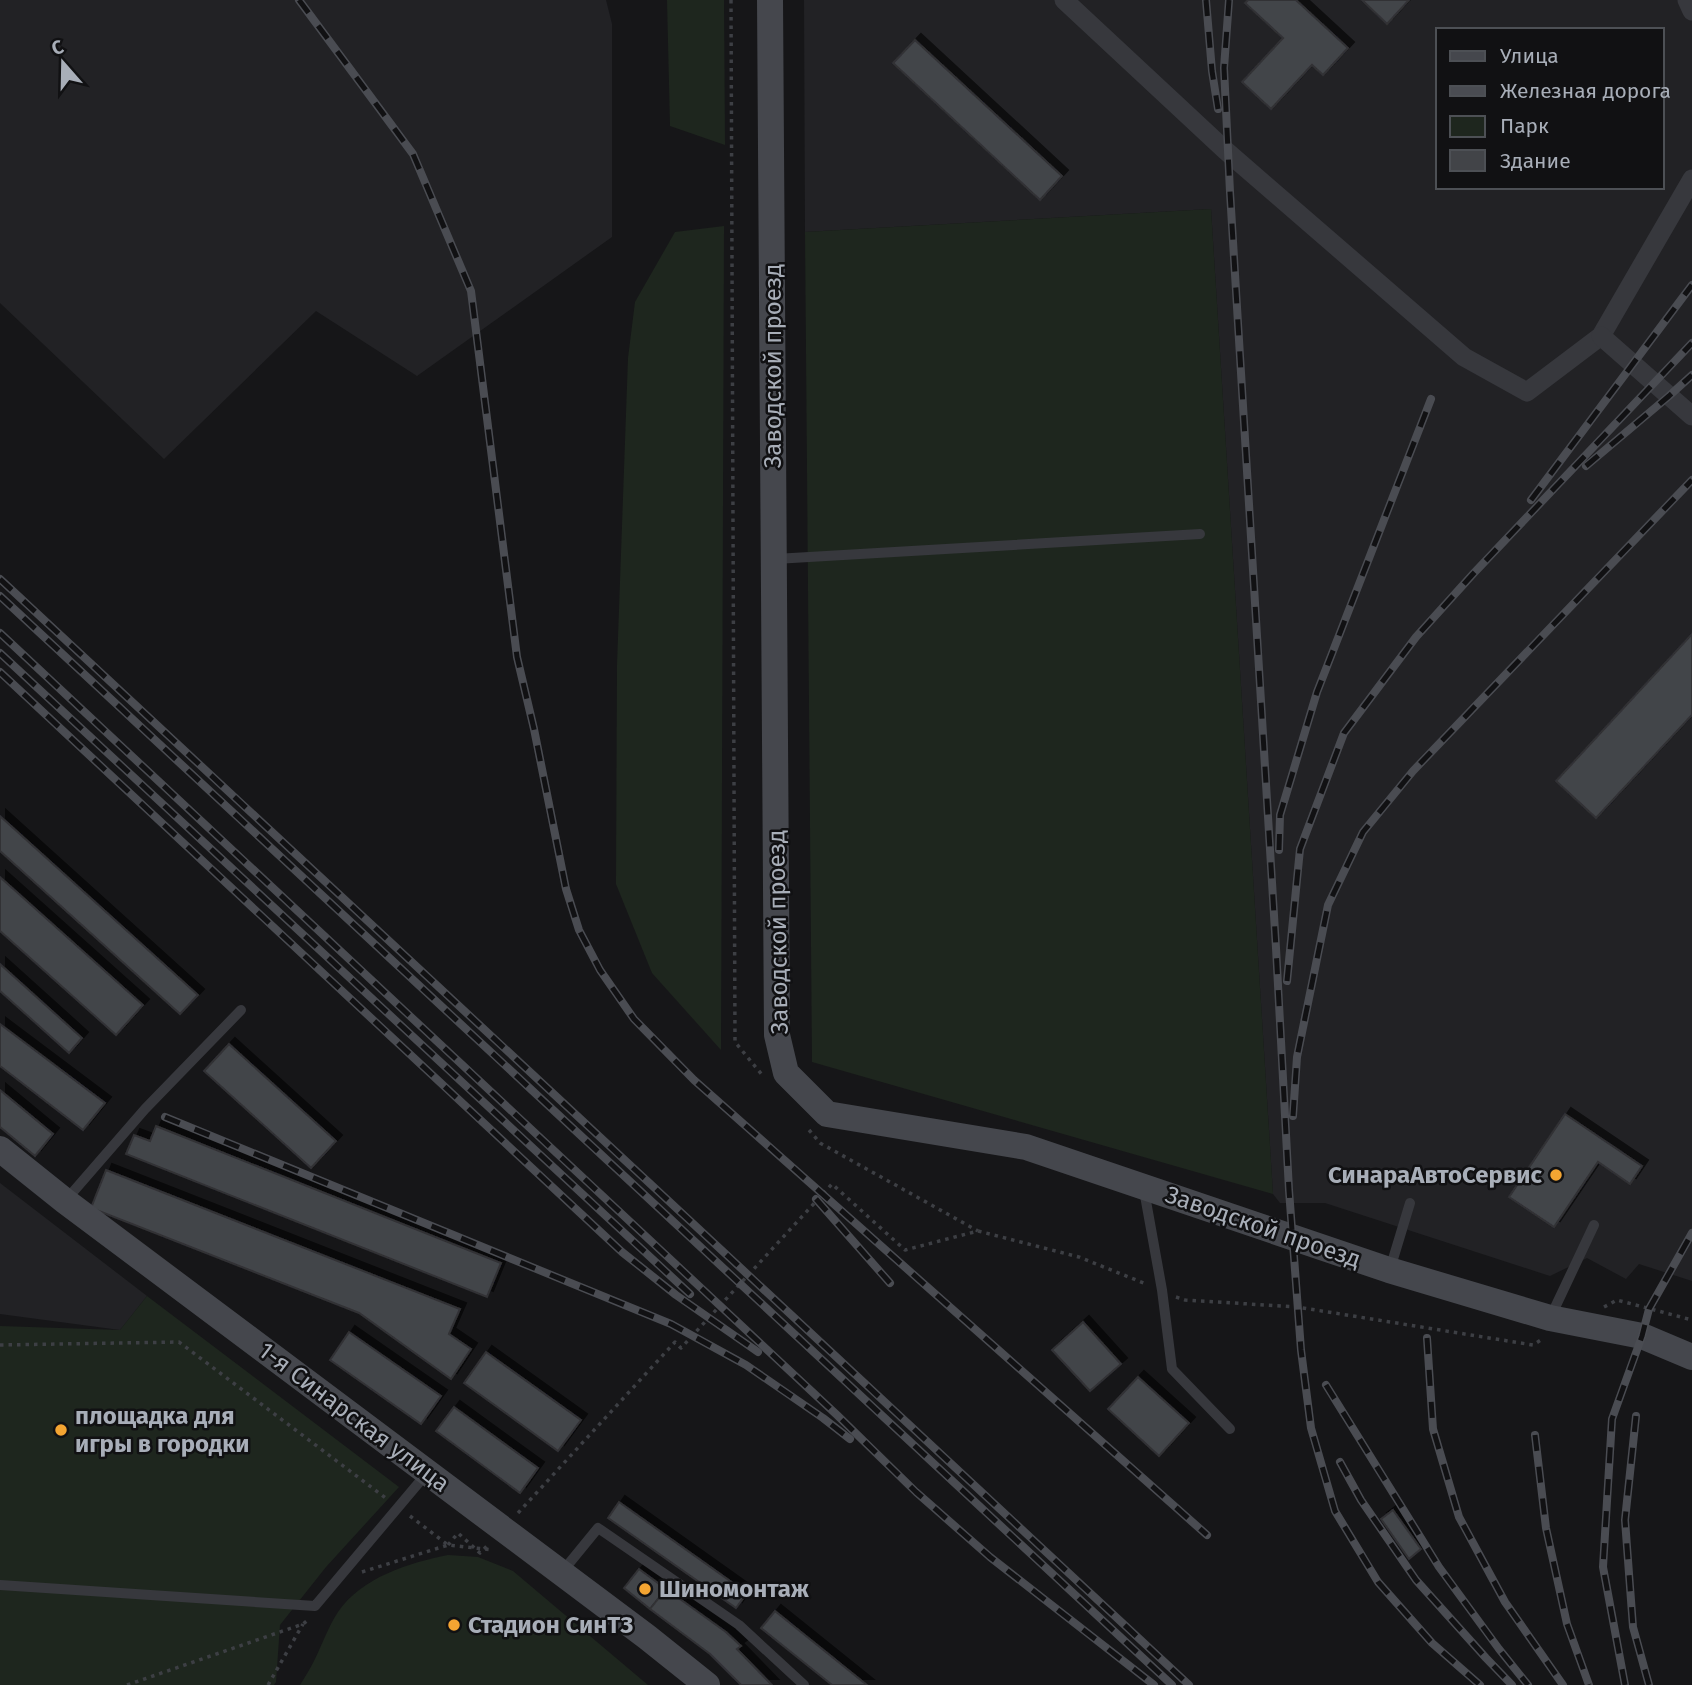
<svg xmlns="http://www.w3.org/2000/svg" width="1692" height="1685" font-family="'Fira Sans',sans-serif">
	<defs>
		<filter id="shadow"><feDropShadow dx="6" dy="-6" stdDeviation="0" flood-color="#0009"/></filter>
	</defs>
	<rect width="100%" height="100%" fill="#161618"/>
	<!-- built -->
	<g fill="#222225" fill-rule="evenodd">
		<path d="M0,0H606L612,24V237L417,376L316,311L164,459L0,303Z"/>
		<path d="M804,0H1692V1281L1639,1264L1626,1279L1587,1258L1550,1276L1325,1203H1280L1273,1194L1211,209L805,232ZM1438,30H1662V187H1438Z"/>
		<path d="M0,1183L147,1296L120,1330L0,1314Z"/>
	</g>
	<!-- green -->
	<g fill="#1e261e">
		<path d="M667,0H724L725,145L670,126Z"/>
		<path d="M1211,209L1273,1194L812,1062L805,232Z"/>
		<path d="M724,226L721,1050L652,973L616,884L617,665L628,358L635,302L675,232Z"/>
		<path d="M147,1296L399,1487L326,1567L280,1625L276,1682L274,1685H0V1326L120,1330Z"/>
		<path d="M448,1555L478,1557L513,1571L648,1685H300C305,1677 310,1669 314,1661C322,1645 328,1627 338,1612C362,1577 409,1563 448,1555Z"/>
	</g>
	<!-- building -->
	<g fill="#424448" stroke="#303034" stroke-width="2" filter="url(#shadow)">
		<path d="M1248,0H1296L1348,48L1323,75L1312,65L1271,109L1242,82L1283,38L1245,3Z"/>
		<path d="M1362,0H1409L1387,24Z"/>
		<path d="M915,40L1062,176L1040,200L893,63Z"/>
		<path d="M1692,634V715L1596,818L1556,781Z"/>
		<path d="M0,816L198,995L180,1014L0,851Z"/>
		<path d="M0,877L143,1005L116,1035L0,931Z"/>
		<path d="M0,964L82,1038L69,1053L0,991Z"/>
		<path d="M0,1024L105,1103L83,1130L0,1066Z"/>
		<path d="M229,1044L336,1141L311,1168L204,1071Z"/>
		<path d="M0,1090L53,1134L35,1156L0,1127Z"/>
		<path d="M1565,1114L1642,1166L1630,1184L1598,1162L1554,1227L1509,1197Z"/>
		<path d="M156,1126L501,1263L487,1297L126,1154L134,1135L150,1141Z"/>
		<path d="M106,1170L460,1309L449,1334L471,1349L451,1379L359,1313L91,1208Z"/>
		<path d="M1083,1322L1121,1364L1090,1391L1052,1350Z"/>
		<path d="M349,1332L441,1396L421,1424L330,1360Z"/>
		<path d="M486,1352L581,1420L558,1451L464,1383Z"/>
		<path d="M1138,1377L1189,1423L1159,1456L1108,1409Z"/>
		<path d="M454,1407L538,1468L520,1493L436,1431Z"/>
		<path d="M619,1502L747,1593L736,1608L608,1518Z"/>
		<path d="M1393,1510L1421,1549L1409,1559L1381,1519Z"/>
		<path d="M639,1569L666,1589L650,1609L624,1588Z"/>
		<path d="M666,1589L726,1632L741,1646L737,1649L772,1685H741L710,1654L650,1609Z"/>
		<path d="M775,1611L867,1685H832L761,1628Z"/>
	</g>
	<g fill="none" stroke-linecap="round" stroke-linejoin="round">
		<!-- path -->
		<g stroke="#3d3f44" stroke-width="3.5" stroke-dasharray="3.5 5" stroke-linecap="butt">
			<path d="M731,0L735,1042L763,1076"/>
			<path d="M809,1130L820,1143L978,1231"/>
			<path d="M1176,1297L1185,1300L1297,1307L1533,1345L1544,1338"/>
			<path d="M1604,1307L1617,1300L1692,1320"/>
			<path d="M0,1345L179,1342L387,1499"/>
			<path d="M518,1513L675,1342L681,1348L832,1184L905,1250L978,1231L1079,1257L1146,1284"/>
			<path d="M410,1516L448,1545"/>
			<path d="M448,1545L458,1533L480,1553L489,1544"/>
			<path d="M362,1572L448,1545L493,1550"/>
			<path d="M127,1685L303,1624L309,1619"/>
			<path d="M268,1685L303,1624"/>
		</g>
		<!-- lane -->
		<g stroke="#37383d" stroke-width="10">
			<path d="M775,559L1200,534"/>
			<path d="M1144,1190L1162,1290L1172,1369L1230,1429"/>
			<path d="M66,1200L145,1109L241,1010"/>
			<path d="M1390,1269L1410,1203"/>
			<path d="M1551,1316L1594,1225"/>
			<path d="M562,1572L598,1528L739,1625L804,1685"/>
			<path d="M0,1585L315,1606L427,1473"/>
		</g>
		<!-- street -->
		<g stroke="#37383d" stroke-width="19">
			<path d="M1064,0L1225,150L1464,357L1527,392L1601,336L1692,179"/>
			<path d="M1687,0L1692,11"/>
			<path d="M1601,336L1692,416"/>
		</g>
		<!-- secondary -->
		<g stroke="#45474d" stroke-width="26">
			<path d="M770,0L777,1035L786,1073L827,1114L1026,1147L1389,1270L1550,1318L1642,1336L1692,1357"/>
			<path d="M0,1149L65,1201L647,1637L707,1685"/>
		</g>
		<!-- rail casing -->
		<g stroke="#4a4c52" stroke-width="8">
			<g id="rail">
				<path d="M299,0L413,154L471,291L517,657L534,729L566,889L579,930L600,970L634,1019L694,1080L1207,1535"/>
				<path d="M1206,0L1212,71L1218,109"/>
				<path d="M1229,0L1224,68L1230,192L1276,948L1289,1190L1301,1350L1311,1428L1335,1511L1378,1582L1432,1643L1480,1685"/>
				<path d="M1586,466L1669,396L1692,375"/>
				<path d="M1531,500L1692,285"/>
				<path d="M0,579L1189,1685"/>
				<path d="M0,596L1172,1685"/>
				<path d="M0,633L837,1415L916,1492L990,1557L1154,1685"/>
				<path d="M0,653L690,1294"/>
				<path d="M0,672L622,1252L676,1295L758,1352"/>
				<path d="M1279,850L1280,815L1317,692L1431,399"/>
				<path d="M1287,981L1300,849L1344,733L1416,637L1473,574L1692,343"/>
				<path d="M1293,1116L1297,1057L1328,905L1363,832L1413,771L1692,480"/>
				<path d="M165,1117L671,1324L746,1365L823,1418L850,1439"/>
				<path d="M816,1199L890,1283"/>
				<path d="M1427,1338L1433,1429L1459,1517L1505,1602L1563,1685"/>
				<path d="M1326,1385L1439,1567L1499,1649L1528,1685"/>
				<path d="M1636,1416L1625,1520L1633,1627L1649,1685"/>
				<path d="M1535,1435L1546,1528L1567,1624L1589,1685"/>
				<path d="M1340,1462L1361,1500L1416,1580L1486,1658L1512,1685"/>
				<path d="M1625,1685L1603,1567L1612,1419L1642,1336L1649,1309L1692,1233"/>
			</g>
		</g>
		<!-- rail -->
		<use href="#rail" stroke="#111113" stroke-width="5" stroke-dasharray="16" stroke-linecap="butt"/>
	</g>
	<!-- markers -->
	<g fill="#f4a532" stroke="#111113" stroke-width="2.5">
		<circle cx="1556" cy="1175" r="7"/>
		<circle cx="61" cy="1430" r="7"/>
		<circle cx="645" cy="1589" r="7"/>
		<circle cx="454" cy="1625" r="7"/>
	</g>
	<g text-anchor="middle" stroke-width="5" stroke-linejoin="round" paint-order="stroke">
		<!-- street labels -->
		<g font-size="24" fill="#a8aeb8" stroke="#111113">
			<text transform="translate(773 366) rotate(-90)" y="8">Заводской проезд</text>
			<text transform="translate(778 932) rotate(-91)" y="8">Заводской проезд</text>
			<text transform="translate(1263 1227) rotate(19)" y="8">Заводской проезд</text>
			<text transform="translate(354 1417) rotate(37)" y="8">1-я Синарская улица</text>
		</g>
		<!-- poi labels -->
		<g font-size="24" font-weight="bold" fill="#a8aeb8" stroke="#111113" text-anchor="start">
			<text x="1542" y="1183" text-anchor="end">СинараАвтоСервис</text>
			<text x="75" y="1424">площадка для<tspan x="75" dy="28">игры в городки</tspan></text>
			<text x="659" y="1597">Шиномонтаж</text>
			<text x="468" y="1633">Стадион СинТЗ</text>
		</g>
	</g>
	<!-- legend -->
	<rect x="1436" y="28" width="228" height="161" fill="#111113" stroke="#4d5055" stroke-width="2"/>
	<rect x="1450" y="51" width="35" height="10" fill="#45474d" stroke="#4d5055" stroke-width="2"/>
	<text x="1500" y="63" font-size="21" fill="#a8aeb8">Улица</text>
	<rect x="1450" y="86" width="35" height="10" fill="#4a4c52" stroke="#4d5055" stroke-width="2"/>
	<text x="1500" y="98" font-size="21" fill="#a8aeb8">Железная дорога</text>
	<rect x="1450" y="116" width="35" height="21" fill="#1e261e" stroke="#4d5055" stroke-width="2"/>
	<text x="1500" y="133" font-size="21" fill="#a8aeb8">Парк</text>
	<rect x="1450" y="150" width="35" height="21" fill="#424448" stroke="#4d5055" stroke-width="2"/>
	<text x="1500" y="168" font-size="21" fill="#a8aeb8">Здание</text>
	<!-- north arrow -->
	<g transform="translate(63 63) rotate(340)" stroke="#111113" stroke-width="5" paint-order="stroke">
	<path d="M0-5L12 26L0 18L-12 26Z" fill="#a8aeb8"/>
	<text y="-10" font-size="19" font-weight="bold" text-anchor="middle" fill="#a8aeb8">С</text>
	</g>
</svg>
